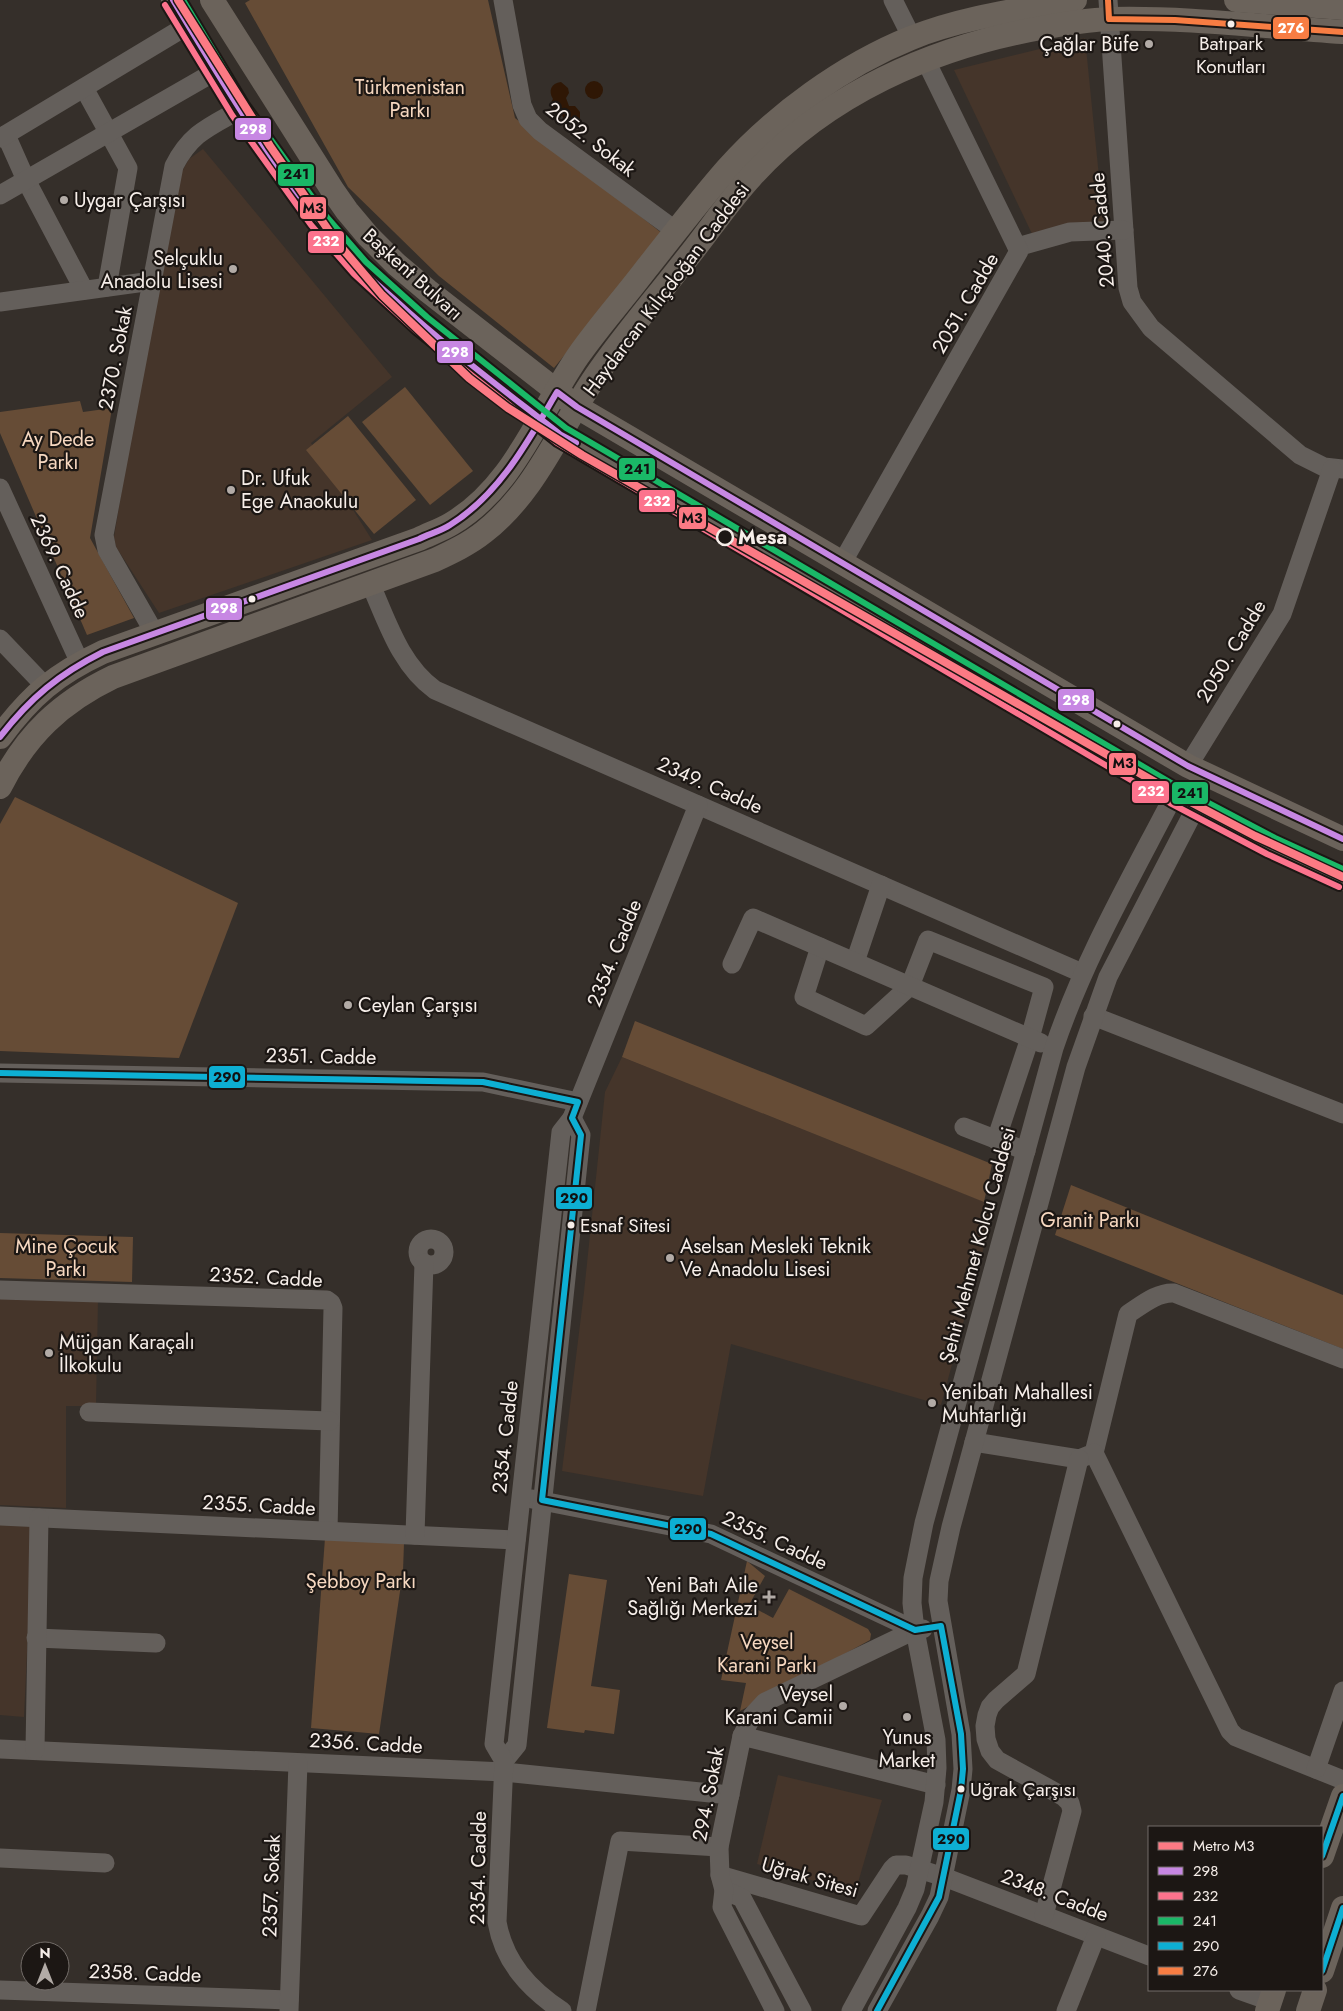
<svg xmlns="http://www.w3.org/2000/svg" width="1343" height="2011" font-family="Jost,sans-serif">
	<rect width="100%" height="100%" fill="#352f2a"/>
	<!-- built -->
	<g fill="#45352a">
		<path d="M1085,38L1105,236L1034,238L954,70Z"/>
		<path d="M203,149L392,377L311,443L372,540L159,613L116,547L114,537L130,440L181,173L189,159Z"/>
		<path d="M622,1057L995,1206L941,1405L731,1344L703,1496L562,1471L584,1292L605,1092Z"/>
		<path d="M0,1298L98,1300L96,1406H66V1508L0,1505Z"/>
		<path d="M0,1523L33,1524L24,1717L0,1715Z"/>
		<path d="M778,1775L882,1800L855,1893L757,1864Z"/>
	</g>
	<!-- green -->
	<g fill="#664c36">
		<path d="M250,0H488L515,118L663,234L554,368L439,276L348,187L245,3Z"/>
		<path d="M405,387L473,471L430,505L362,422Z"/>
		<path d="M80,401L83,412L112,408L90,538L134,618L87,635L0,433V412Z"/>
		<path d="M348,416L416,500L374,534L306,450Z"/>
		<path d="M15,797L238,903L179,1058L0,1051V824Z"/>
		<path d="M635,1021L992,1164L984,1202L622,1057Z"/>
		<path d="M1071,1185L1343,1295V1349L1055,1235Z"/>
		<path d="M0,1233L133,1237L132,1282L0,1278Z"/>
		<path d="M325,1538L404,1543L403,1571L379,1734L311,1728Z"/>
		<path d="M747,1561L765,1576L749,1605L773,1618L789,1589L868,1629L871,1634L870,1640L740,1711L746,1683L721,1680Z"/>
		<path d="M569,1574L607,1580L591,1686L620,1690L614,1734L585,1730L584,1733L547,1728Z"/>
	</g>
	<!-- water -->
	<g fill="#2f1705">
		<circle cx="594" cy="90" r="9"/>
		<path d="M561,82L568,88L569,93L566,98L569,106H575L580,112V119L575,124L566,123L562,115C552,115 548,107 553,99C548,91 551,83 561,82Z"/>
	</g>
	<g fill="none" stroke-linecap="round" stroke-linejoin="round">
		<!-- minor -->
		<g stroke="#645f5b" stroke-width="19">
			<path d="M503,0L522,105L528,119L540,131L676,231"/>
			<path d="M893,0L912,38"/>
			<path d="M1108,0L1128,288L1132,302L1151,328L1300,455L1324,467L1343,469"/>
			<path d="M84,88L128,168L107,287"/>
			<path d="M6,135L26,180L84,290"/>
			<path d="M0,138L188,25"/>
			<path d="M0,195L216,71"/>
			<path d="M1017,247L1070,232L1124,230"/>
			<path d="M0,302L152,281"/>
			<path d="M0,488L80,663"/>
			<path d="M842,563L1019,251L925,59"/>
			<path d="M370,583C387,621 400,665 435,690L1082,973"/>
			<path d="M155,634L107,550L104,535L174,166C191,133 209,127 239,110"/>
			<path d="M0,639L45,686"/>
			<path d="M1188,766L1282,614L1332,469"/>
			<path d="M820,947L804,997L866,1026L910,986L928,940L1044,987L1030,1038L996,1140"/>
			<path d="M855,962L881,885"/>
			<path d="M732,964L753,918L1041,1043"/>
			<path d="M1093,1016L1343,1114"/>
			<path d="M0,1073L483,1082L578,1102"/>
			<path d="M964,1127L1026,1151"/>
			<circle cx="431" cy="1252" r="13"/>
			<path d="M0,1290L327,1300L331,1303L333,1308L328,1531"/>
			<path d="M89,1412L330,1421"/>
			<path d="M974,1442L1079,1459L1094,1453L1128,1314C1142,1305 1157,1292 1174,1293L1343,1359"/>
			<path d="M1094,1453L1230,1731L1236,1737L1343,1780"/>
			<path d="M532,1499L711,1534L915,1630"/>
			<path d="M0,1516L516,1540"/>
			<path d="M415,1535L424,1263"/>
			<path d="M36,1638L156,1643"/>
			<path d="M742,1736L752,1716L765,1702L915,1630L923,1629"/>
			<path d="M0,1749L504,1772L730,1795"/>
			<path d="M35,1750L39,1518"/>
			<path d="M504,1761L517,1745L581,1135L572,1118"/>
			<path d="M1316,1769L1343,1691"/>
			<path d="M0,1858L105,1863"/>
			<path d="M720,1875L861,1916L892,1869L896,1865H906L944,1877L1149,1956"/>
			<path d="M724,1890L742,1898L802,2011"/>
			<path d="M1044,1915L1072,1811L1070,1803L1064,1797L997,1760L990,1751L986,1739L985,1726L987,1715L990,1707L996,1700L1026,1674L1079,1459"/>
			<path d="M0,1990L289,2000"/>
			<path d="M1239,1990L1270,2001"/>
			<path d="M289,2011L298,1763"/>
			<path d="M562,2011C529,1989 504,1962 497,1922L504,1761L494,1744L561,1132L572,1118L698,805"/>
			<path d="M586,2011L620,1841L719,1847"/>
			<path d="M775,2011L722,1907L724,1890L720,1875L719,1847L742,1736L936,1785"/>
			<path d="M851,2011L907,1908L915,1889L934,1802L937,1768L936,1740L915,1630L912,1603L913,1578L924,1523L1054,1048C1084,959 1131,878 1174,795"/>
			<path d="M877,2011L930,1916L939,1897L961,1790L963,1769L961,1734L938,1601L939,1581L951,1527L1076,1067L1108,977L1196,807"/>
			<path d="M1066,2011L1096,1936"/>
		</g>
		<!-- major -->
		<g stroke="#6b635b" stroke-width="24">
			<path d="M173,0L239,110L318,220L360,268L421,324L561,435L1174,795L1271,846L1343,879"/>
			<path d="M212,0L333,191L347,211L368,236L396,264L428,291L577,407L1188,766L1343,839"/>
			<path d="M1236,0L1343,8"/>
			<path d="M0,737C31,695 56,674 103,652L419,539C429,534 441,530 451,524C514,487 538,414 578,356C599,326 624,298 646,269C673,235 699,201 727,169C775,115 844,65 911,38C963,17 1020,10 1075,0"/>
			<path d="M0,787C26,735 61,702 113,677L435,560C452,552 469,544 484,532C538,490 561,424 600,370C626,333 656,298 684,262C707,234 727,203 751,177C826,94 933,47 1041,28C1063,24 1086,20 1109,19C1187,17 1265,27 1343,32"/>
			<path d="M1322,1856L1343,1796"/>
			<path d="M1322,1971L1343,1908"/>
			<path d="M1267,2011L1274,1990"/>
			<path d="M1308,2011L1315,1990"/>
		</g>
		<!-- bus-1 casing -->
		<g stroke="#1c1714" stroke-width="10">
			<g id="bus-1">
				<path d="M173,0C228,92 284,187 358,266C369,278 382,288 394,299C447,348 505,391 561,435L576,443"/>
				<path d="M0,737C30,698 59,674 103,652L419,539C429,534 441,531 450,525C500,494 528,441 557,392L577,407L1188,766L1343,839"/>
			</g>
		</g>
		<!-- bus-2 casing -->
		<g stroke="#1c1714" stroke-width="10">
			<path id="bus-2" d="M165,5L232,115L311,225L354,274L416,331L557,443L1170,803L1267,854L1339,887"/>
		</g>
		<!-- bus-3 casing -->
		<g stroke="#1c1714" stroke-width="10">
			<path id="bus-3" d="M183,0L246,105L325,215L366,262L427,317L566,428L1178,787L1275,838L1343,869"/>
		</g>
		<!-- bus-4 casing -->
		<g stroke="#1c1714" stroke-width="10">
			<g id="bus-4">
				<path d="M0,1073L483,1082L578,1102L572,1118L581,1135L542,1500L711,1534L915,1630L941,1626L961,1734L963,1769L961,1790L939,1897L877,2011"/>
				<path d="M1322,1856L1343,1796"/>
				<path d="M1322,1971L1343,1908"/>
			</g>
		</g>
		<!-- bus-5 casing -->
		<g stroke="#1c1714" stroke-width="10">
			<path id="bus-5" d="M1108,0L1109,19L1175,20L1343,32"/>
		</g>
		<!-- bus-1 -->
		<use href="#bus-1" stroke="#c787e3" stroke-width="6"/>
		<!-- bus-2 -->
		<use href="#bus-2" stroke="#fc738d" stroke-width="6"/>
		<!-- bus-3 -->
		<use href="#bus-3" stroke="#1ab867" stroke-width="6"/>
		<!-- bus-4 -->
		<use href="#bus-4" stroke="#0dafd3" stroke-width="6"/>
		<!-- bus-5 -->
		<use href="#bus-5" stroke="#f77d43" stroke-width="6"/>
		<!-- metro-1 casing -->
		<g stroke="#1c1714" stroke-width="11">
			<path id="metro-1" d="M178,0L270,146L336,241L382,295L469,378L508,408L582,455L1183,798L1255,836L1343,877"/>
		</g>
		<!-- metro-1 -->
		<use href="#metro-1" stroke="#fc7a84" stroke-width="8"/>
	</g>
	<!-- markers -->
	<g fill="#f6eee9" stroke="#1c1714" stroke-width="2">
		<circle cx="1231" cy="24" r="4.5"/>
		<circle cx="252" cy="599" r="4.5"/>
		<circle cx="1117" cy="724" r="4.5"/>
		<circle cx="571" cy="1225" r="4.5"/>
		<circle cx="961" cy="1789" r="4.5"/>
	</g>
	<g fill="#b2aba6" stroke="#1c1714" stroke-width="2">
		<circle cx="1149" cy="44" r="5"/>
		<circle cx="64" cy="200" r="5"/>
		<circle cx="233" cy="269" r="5"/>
		<circle cx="231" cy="490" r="5"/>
		<circle cx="348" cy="1005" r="5"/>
		<circle cx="670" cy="1258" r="5"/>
		<circle cx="49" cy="1353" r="5"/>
		<circle cx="932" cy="1403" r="5"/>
		<path d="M766.5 1589.5h5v5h5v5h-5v5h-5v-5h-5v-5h5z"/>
		<circle cx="843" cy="1706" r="5"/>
		<circle cx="907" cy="1717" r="5"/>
	</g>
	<circle fill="#1c1714" stroke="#f6eee9" stroke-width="2.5" cx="725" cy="537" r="8"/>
	<g text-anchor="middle" stroke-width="4.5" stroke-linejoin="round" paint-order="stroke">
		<!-- bus labels -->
		<g font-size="19" fill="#f6eee9" stroke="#1c1714" text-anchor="start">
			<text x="1231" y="50" text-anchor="middle">Batıpark<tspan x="1231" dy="23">Konutları</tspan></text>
			<text x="580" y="1232">Esnaf Sitesi</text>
			<text x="970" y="1796">Uğrak Çarşısı</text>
		</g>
		<!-- poi labels -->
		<g font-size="20" fill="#f6eee9" stroke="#1c1714" text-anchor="start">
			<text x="1139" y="51" text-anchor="end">Çağlar Büfe</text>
			<text x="74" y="207">Uygar Çarşısı</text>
			<text x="223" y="265" text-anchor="end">Selçuklu<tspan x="223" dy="23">Anadolu Lisesi</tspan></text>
			<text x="241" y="485">Dr. Ufuk<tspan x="241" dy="23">Ege Anaokulu</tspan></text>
			<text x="358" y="1012">Ceylan Çarşısı</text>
			<text x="680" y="1253">Aselsan Mesleki Teknik<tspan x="680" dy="23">Ve Anadolu Lisesi</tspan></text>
			<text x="59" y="1349">Müjgan Karaçalı<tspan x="59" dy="23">İlkokulu</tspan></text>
			<text x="942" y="1399">Yenibatı Mahallesi<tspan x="942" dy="23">Muhtarlığı</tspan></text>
			<text x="758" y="1592" text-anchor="end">Yeni Batı Aile<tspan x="758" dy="23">Sağlığı Merkezi</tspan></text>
			<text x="833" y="1701" text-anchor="end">Veysel<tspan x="833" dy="23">Karani Camii</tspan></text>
			<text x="907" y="1744" text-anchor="middle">Yunus<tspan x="907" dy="23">Market</tspan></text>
		</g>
		<!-- park labels -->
		<g font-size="20" fill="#f7d8c0" stroke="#1c1714">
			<text x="410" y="94">Türkmenistan<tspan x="410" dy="23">Parkı</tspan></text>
			<text x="58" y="446">Ay Dede<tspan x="58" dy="23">Parkı</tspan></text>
			<text x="1090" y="1227">Granit Parkı</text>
			<text x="66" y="1253">Mine Çocuk<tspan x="66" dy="23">Parkı</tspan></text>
			<text x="361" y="1588">Şebboy Parkı</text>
			<text x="767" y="1649">Veysel<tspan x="767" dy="23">Karani Parkı</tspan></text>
		</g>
		<!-- street labels -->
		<g font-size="20" fill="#f6eee9" stroke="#1c1714">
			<text transform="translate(591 139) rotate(38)" y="7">2052. Sokak</text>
			<text transform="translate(1102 230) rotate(-95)" y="7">2040. Cadde</text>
			<text transform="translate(413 274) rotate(42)" y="7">Başkent Bulvarı</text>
			<text transform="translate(666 289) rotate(-53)" y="7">Haydarcan Kılıçdoğan Caddesi</text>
			<text transform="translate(965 303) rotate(-60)" y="7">2051. Cadde</text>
			<text transform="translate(115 358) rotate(-79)" y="7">2370. Sokak</text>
			<text transform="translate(60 566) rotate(65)" y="7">2369. Cadde</text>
			<text transform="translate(1231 651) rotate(-59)" y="7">2050. Cadde</text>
			<text transform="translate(710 785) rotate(24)" y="7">2349. Cadde</text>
			<text transform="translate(614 953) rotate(-68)" y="7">2354. Cadde</text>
			<text transform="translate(321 1056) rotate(1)" y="7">2351. Cadde</text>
			<text transform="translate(977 1245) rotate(-75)" y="7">Şehit Mehmet Kolcu Caddesi</text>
			<text transform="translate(266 1277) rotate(3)" y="7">2352. Cadde</text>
			<text transform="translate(505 1437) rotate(-84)" y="7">2354. Cadde</text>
			<text transform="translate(259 1505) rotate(3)" y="7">2355. Cadde</text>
			<text transform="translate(775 1540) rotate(25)" y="7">2355. Cadde</text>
			<text transform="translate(366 1743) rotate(3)" y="7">2356. Cadde</text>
			<text transform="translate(708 1794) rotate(-79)" y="7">294. Sokak</text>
			<text transform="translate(478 1868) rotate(-89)" y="7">2354. Cadde</text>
			<text transform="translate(810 1877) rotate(16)" y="7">Uğrak Sitesi</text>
			<text transform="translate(271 1886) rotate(-88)" y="7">2357. Sokak</text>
			<text transform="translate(1055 1895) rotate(21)" y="7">2348. Cadde</text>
			<text transform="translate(145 1973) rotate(2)" y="7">2358. Cadde</text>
		</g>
		<!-- stop labels -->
		<g font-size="20" font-weight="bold" fill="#f6eee9" stroke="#1c1714" text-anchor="start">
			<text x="738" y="544">Mesa</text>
		</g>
	</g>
	<g stroke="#1c1714" stroke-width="2">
		<rect x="1272" y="16" width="38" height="24" rx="5" fill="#f77d43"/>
		<rect x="234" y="117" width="38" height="24" rx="5" fill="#c787e3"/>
		<rect x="277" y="163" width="38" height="24" rx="5" fill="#1ab867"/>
		<rect x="299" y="196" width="28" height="24" rx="5" fill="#fc7a84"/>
		<rect x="307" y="230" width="38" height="24" rx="5" fill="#fc738d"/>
		<rect x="436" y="340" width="38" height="24" rx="5" fill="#c787e3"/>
		<rect x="618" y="457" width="38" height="24" rx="5" fill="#1ab867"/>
		<rect x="638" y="489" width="38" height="24" rx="5" fill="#fc738d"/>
		<rect x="678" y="506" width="29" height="24" rx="5" fill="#fc7a84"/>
		<rect x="205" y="597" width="38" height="24" rx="5" fill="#c787e3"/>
		<rect x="1057" y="688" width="38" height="24" rx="5" fill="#c787e3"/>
		<rect x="1108" y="752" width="29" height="24" rx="5" fill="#fc7a84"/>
		<rect x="1131" y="780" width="39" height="24" rx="5" fill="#fc738d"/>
		<rect x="1171" y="781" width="38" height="24" rx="5" fill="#1ab867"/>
		<rect x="208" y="1065" width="38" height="24" rx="5" fill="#0dafd3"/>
		<rect x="555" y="1186" width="38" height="24" rx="5" fill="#0dafd3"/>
		<rect x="669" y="1517" width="38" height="24" rx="5" fill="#0dafd3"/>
		<rect x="932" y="1827" width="38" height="24" rx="5" fill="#0dafd3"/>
	</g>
	<g font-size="14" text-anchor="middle" font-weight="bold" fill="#fff">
		<text x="1291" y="33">276</text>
		<text x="253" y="134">298</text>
		<text x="326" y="246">232</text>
		<text x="455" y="357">298</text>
		<text x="657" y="506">232</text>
		<text x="224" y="613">298</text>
		<text x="1076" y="705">298</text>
		<text x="1151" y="796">232</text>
	</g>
	<g font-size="14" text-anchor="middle" font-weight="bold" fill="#111">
		<text x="296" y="179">241</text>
		<text x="313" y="213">M3</text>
		<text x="637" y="474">241</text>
		<text x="692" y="523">M3</text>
		<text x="1123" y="768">M3</text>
		<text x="1190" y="798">241</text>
		<text x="227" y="1082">290</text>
		<text x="574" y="1203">290</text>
		<text x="688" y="1534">290</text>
		<text x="951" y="1844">290</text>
	</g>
	<!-- legend -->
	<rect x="1148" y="1826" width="175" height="165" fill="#1c1714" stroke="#736d69"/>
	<rect x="1158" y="1842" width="25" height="8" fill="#fc7a84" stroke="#736d69"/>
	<text x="1193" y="1851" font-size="15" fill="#f6eee9">Metro M3</text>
	<rect x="1158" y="1867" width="25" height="8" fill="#c787e3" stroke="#736d69"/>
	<text x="1193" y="1876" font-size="15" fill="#f6eee9">298</text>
	<rect x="1158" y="1892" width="25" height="8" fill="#fc738d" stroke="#736d69"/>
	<text x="1193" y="1901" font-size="15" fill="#f6eee9">232</text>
	<rect x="1158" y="1917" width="25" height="8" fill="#1ab867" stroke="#736d69"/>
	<text x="1193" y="1926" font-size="15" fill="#f6eee9">241</text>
	<rect x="1158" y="1942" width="25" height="8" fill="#0dafd3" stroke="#736d69"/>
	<text x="1193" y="1951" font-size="15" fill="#f6eee9">290</text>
	<rect x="1158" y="1967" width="25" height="8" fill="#f77d43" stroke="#736d69"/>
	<text x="1193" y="1976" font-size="15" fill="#f6eee9">276</text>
	<!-- north arrow -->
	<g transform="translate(45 1966)"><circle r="24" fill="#1c1714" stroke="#736d69"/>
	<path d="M0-4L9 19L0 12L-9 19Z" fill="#b2aba6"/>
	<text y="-8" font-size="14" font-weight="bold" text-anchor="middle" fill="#f6eee9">N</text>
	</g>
</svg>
